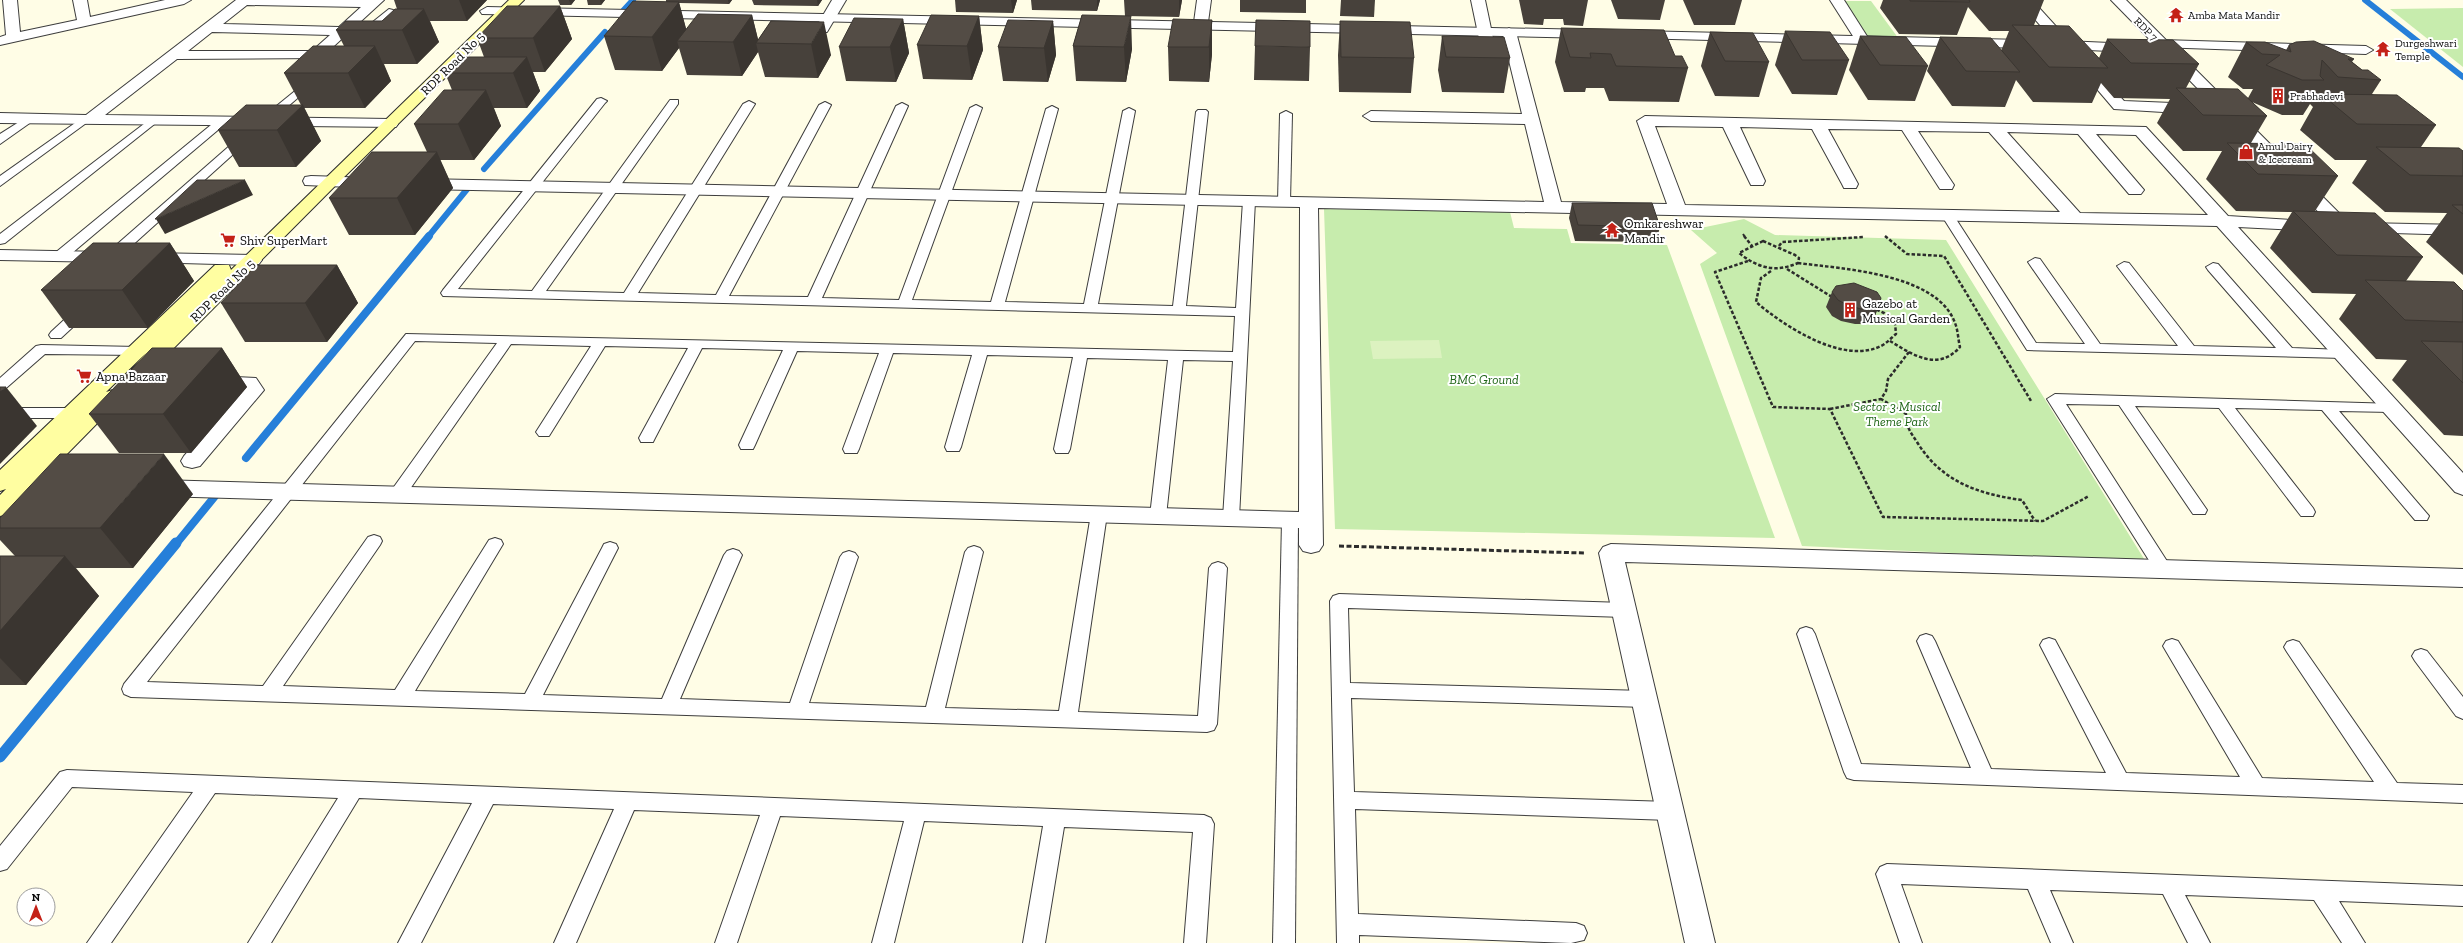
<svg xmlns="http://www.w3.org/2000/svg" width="2463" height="943" font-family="'Zilla Slab',serif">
	<rect width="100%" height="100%" fill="#fffde6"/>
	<!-- green -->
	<g fill="#c7ecad">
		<path d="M1844,1H1871L1907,50L1875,48Z"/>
		<path d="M2463,8V67L2390,9Z"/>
		<path d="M1324,209L1510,212L1514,228L1567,229L1571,243L1667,245L1775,538L1335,529Z"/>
		<path d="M1744,219L1775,235L1946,240L2146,562L1802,546L1700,264L1717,253L1691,230Z"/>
	</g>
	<!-- pitch -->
	<path fill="#dcf2c0" d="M1439,340L1442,358L1373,359L1370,341Z"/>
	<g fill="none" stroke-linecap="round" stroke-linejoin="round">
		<!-- stream-far2 -->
		<g stroke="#267fd9" stroke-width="6">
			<path d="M2365,0L2463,77"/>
			<path d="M622,12L633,0"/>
			<path d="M484,169L605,32"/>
			<path d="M428,237L468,188"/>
		</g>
		<!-- stream-far1 -->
		<g stroke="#267fd9" stroke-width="8">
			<path d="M246,458L429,236"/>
			<path d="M176,544L220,490"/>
		</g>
		<!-- stream -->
		<path stroke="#267fd9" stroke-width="11" d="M0,757L176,543"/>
		<!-- service casing -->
		<g stroke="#3d3d3d" stroke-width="2">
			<g id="service">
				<path d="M389,9L393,10V14L367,37H359V33Z"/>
				<path d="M311,78L317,81L315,83L271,121H263V117Z"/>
				<path d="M601,98L607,101L605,103L458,289L532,291L670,100H678V104L546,291L624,293L743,104L749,101L755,104L638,293L716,295L819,105L825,102L831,105L729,296L808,297L896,106L902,103L908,106L822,298L899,300L970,108L976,105L982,108L912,300L991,302L1046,109L1052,106L1058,109L1005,302L1084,304L1123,111L1129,108L1135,111L1098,304L1173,306L1196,112L1198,110H1206L1208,112L1186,306L1236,308L1243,201L1249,197L1255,201L1239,518L1237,522H1225L1223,518L1233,361L1183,360L1166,516L1164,520H1152L1150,516L1168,360L1087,358L1070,449L1068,453H1056L1054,449L1073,357L987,355L961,447L959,451H947L945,447L972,355L893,353L859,449L857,453H845L843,449L879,353L797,351L755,445L753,449H741L739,445L783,350L702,348L655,438L653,442H641L639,438L688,348L605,346L549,436H539L536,432L591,346L511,344L403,499H391L389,495L391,491L497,343L415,341L147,682L263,686L368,537L374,535L380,537L382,541L380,545L283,686L395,690L489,540L495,538L501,540L503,544L415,691L525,694L602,548L604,544L610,542L616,544L618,548L543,695L662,699L724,555L727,551L733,549L739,551L742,555L680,699L790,703L840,557L843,553L849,551L855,553L858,557L809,703L926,707L965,552L968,548L974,546L980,548L983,552L945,708L1059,711L1091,514L1093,510H1105L1107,514L1078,712L1198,716L1209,568L1212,564L1218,562L1224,564L1227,568L1217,724L1214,730L1207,732L131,697L124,694L122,689L124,684L406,334L1233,352L1235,316L443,296L441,293L443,290L597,99Z"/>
				<path d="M1286,111L1292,114L1290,202L1284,206L1278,202L1280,114Z"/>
				<path d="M30,115L34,116V120L0,144V134Z"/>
				<path d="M85,116L89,117V121L0,186V176Z"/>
				<path d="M153,117L159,120L157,122L5,243L0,244V234Z"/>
				<path d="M221,119L227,122L225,124L65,259H55L53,256L55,253L217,120Z"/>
				<path d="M246,133L252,137L250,139L116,260H106L104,257L106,254L242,135Z"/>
				<path d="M1948,212L1954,216L2036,343L2085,344L2028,262L2035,258L2040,259L2100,344L2178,346L2117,266L2124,262L2129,263L2194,346L2276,348L2208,270L2206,267L2213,263L2218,264L2292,348L2343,350L2350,354L2343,358L2027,350L1942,216Z"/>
				<path d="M83,306L88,307L90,310L88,313L61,338H51L49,335L51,332L78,307Z"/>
				<path d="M41,345L138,347L145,351L138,355L45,354L5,389L0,391V378L36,346Z"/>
				<path d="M2055,394L2396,404L2399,407L2391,412L2339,411L2429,516L2427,520H2415L2322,410L2235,408L2313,508L2315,512L2313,516H2301L2219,408L2135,406L2207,510L2205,514H2193L2119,405L2066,404L2172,569L2169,573L2163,575L2157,573L2047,399Z"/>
				<path d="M0,408H73L81,413L73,418H0Z"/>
				<path d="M1290,514L1296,516L1298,520L1295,943H1273L1282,520L1284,516Z"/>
				<path d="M1339,594L1624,603L1630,605L1633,610L1630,615L1624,617L1348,608L1350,683L1645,691L1652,694L1654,699L1652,704L1645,707L1351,698L1354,792L1670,802L1677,805L1680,811L1677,817L1670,820L1355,809L1358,914L1576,923L1584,926L1587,933L1584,940L1571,943L1359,935V943H1337L1330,601L1333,596Z"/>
				<path d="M1806,627L1812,629L1815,634L1861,764L1971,768L1917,641L1920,636L1926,634L1932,636L1935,641L1991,769L2106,773L2040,645L2043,640L2049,638L2055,640L2126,773L2240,777L2163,646L2166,641L2172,639L2178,641L2262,778L2374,782L2287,652L2284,647L2287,642L2293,640L2299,642L2397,783L2463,785V803L1854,780L1847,778L1844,772L1797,634L1800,629Z"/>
				<path d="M2421,649L2427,651L2463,697V719L2456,716L2415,661L2412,656L2415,651Z"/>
				<path d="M67,770L1204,815L1211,818L1214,824L1206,943H1184L1193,832L1064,827L1045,943H1023L1043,826L924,821L894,943H872L904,821L780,816L737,943H715L760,815L634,810L576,943H554L614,809L493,804L421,943H398L472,803L359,798L271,943H248L338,798L215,793L111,943H87L193,792L72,787L7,869L0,871V846L60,772Z"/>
				<path d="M1887,864L2463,886V906L2339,901L2365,943H2342L2314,900L2185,895L2210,943H2188L2163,894L2050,890L2073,943H2051L2028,889L1901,884L1922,943H1900L1876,874L1880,867Z"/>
			</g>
		</g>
		<!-- pedestrian casing -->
		<g stroke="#3d3d3d" stroke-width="2">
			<path id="pedestrian" d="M2080,57L2085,58L2124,101L2196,104L2204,109L2196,114L2114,109L2073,61Z"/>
		</g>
		<!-- minor casing -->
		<g stroke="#3d3d3d" stroke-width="2">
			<g id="minor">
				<path d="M3,0H17L20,32L77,20L73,0H87L90,17L165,0H191L184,4L0,45V37L6,35Z"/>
				<path d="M236,0H384L321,58L177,59L105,115L390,119L396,121L398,124L396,127L0,123V113L86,115ZM247,5L361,7L339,27L223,24ZM212,32L330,35L312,51H188Z"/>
				<path d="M832,0H846L827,32H817L815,29Z"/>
				<path d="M1197,0H1211L1206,37L1199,41L1192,37Z"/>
				<path d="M1471,0H1485L1494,43L1492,46L1487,47L1480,43Z"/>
				<path d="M1830,0H1844L1877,52L1875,55H1865Z"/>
				<path d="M2018,0H2032L2072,44L2074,47L2072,50H2062Z"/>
				<path d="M1509,28L1516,32L1561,202L1667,204L1637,121L1645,116L2146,127L2228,216L2321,222L2324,226L2321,230L2315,231L2238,227L2463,473V495L2455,492L2217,226L1318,208L1323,545L1319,551L1311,553L1303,551L1299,545V528L159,496L151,493L148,488L151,483L159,480L1299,512L1300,207L422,189L416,188L414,184L416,180L422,179L1544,202L1525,124L1371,121L1363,116L1371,111L1522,114L1502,32ZM1655,126L1723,127L1749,181L1751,185H1763L1765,181L1740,127L1812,129L1842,184L1844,188H1856L1858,184L1828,129L1902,130L1940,189H1952L1954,185L1918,131L1989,132L2060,212L1685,205ZM2007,132L2078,134L2129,194H2141L2144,190L2096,134L2136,135L2208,215L2080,213Z"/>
				<path d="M2162,40L2366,46L2373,50L2366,54L2157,47L2155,44L2157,41Z"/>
				<path d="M311,176L373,178L379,179L381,183L379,187L373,188L305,185L303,181L305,177Z"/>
				<path d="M2363,223L2463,225V235L2357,232L2354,228L2357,224Z"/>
				<path d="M0,250L107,252L113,253L116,257L113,261L107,262L0,260Z"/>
				<path d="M151,253L253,255L259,256L262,260L259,264L253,265L145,262L142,258L145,254Z"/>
				<path d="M215,376L256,378L264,390L200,466L192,468L184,466L181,461L184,456L243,389L208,387L205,382L208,377Z"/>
				<path d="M1611,544L2463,569V587L1625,562L1715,943H1685L1599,553L1603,547Z"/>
			</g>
		</g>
		<!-- tertiary casing -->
		<g stroke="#3d3d3d" stroke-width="2">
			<g id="tertiary">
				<path d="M2111,0H2126L2355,229L2358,233L2355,237H2343Z"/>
				<path d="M487,7L1591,30L1598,34L1591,38L482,14L480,11Z"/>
				<path d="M1637,31L2065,41L2110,43L2137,49L2139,52L2132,56L2110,51L2065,49L1632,38L1630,35Z"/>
			</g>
		</g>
		<!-- secondary casing -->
		<g stroke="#2c2c2c" stroke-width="2">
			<path id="secondary" d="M509,0H524L335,186L149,373L142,375L135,373L132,369L146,353L106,392L113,390L120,392L123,397L8,514L0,516V495L6,489L0,491V470L215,265H229L231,270Z"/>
		</g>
		<!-- path-far2 -->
		<path stroke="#2c2c2c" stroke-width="2" stroke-dasharray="3 1.5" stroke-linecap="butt" d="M1743,234L1745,237"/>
		<!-- path-far1 -->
		<g stroke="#2c2c2c" stroke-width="2.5" stroke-dasharray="3.5 2" stroke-linecap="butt">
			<path d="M1744,236L1752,246"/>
			<path d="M1885,236L1907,254L1944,256L2031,401"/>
			<path d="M1763,241L1795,255L1799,258L1798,263C1775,273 1758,268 1739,253Z"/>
			<path d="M1779,246L1782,242L1864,237"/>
			<path d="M1748,261L1715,272L1773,407L1830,409L1883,517L2043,521L2089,496"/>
			<path d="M1798,263C1842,269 1937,273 1955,323C1958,330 1958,339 1960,347C1938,372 1913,355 1890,341"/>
			<path d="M1787,269L1832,297"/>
			<path d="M1771,271L1761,278L1756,302C1784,326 1843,365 1881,346C1887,343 1891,338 1896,334L1895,323L1884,313L1875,309"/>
			<path d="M1909,352L1888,379L1886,391L1881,399L1906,414C1905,425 1911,433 1917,442C1941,481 1977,494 2022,500L2035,521"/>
			<path d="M1830,409L1881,399"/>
		</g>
		<!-- path -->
		<path stroke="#2c2c2c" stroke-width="3" stroke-dasharray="5 2.5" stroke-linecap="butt" d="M1339,546L1584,553"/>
		<!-- service -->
		<use href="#service" fill="#fff" fill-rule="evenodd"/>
		<!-- pedestrian -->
		<use href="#pedestrian" fill="#fff" fill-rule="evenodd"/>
		<!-- minor -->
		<use href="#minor" fill="#fff" fill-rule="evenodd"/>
		<!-- tertiary -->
		<use href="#tertiary" fill="#fff" fill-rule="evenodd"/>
		<!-- secondary -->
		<use href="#secondary" fill="#fffea1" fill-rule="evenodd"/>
	</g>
	<!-- wall -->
	<g fill="#47413b">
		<path d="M394,0H487L467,21H430L439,42L417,64H384L391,81L365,108H304L321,141L296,167H239L218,130L301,105L284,73L344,46L336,30L382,21L397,9Z"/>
		<path d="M558,0H575L571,5H560Z"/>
		<path d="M587,0H605L601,5H588Z"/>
		<path d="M666,0H732L729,4L679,3L686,29L752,15L758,40L771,21L831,55L818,78L765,77L758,52L742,76L687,75L679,48L662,71L615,70L604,36L666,2Z"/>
		<path d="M752,0H822L818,6L754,5Z"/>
		<path d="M955,0H1017L1013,13L956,12Z"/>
		<path d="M1031,0H1100L1097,11L1032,10Z"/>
		<path d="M1124,0H1182L1179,17L1125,16Z"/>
		<path d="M1240,0H1306V13L1240,12Z"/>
		<path d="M1341,0H1375L1374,17L1340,16Z"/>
		<path d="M1519,0H1588L1583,26L1564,25L1563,19H1544L1543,25L1524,24Z"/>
		<path d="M1611,0H1665L1660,20L1618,19Z"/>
		<path d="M1683,0H1742L1735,25H1694Z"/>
		<path d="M1883,0H2044L2034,25L2099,58L2107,39L2199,64L2186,88L2248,98L2253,89H2243L2228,77L2246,42L2286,50L2289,45L2354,59L2352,62L2362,70L2381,80L2372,94L2436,125L2421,147L2463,151V275L2426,242L2447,213L2385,212L2352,183L2367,160H2335L2300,130L2313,107L2310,104L2303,115H2282L2252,102L2267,116L2251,143L2338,176L2315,211L2423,257L2406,281L2463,291V436L2444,435L2392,380L2407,360L2376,359L2339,319L2356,294L2312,293L2270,248L2292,212L2236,211L2206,179L2222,151H2183L2157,123L2170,99L2114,98L2101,83L2092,103L2033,102L2016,80L2005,107L1952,106L1927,71L1940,37L2001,51L2009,31H1989L1968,7L1957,35L1899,34L1880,8Z"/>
		<path d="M560,6L572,39L545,72H533L540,91L527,108H494L501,126L474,160H440L453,188L415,235H349L329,198L427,152L414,124L452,90L445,73L484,57L477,38Z"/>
		<path d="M1082,15L1132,49L1126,82L1076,81L1073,46Z"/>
		<path d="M979,16L983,50L972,80L923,79L917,45Z"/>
		<path d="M903,19L909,53L896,82L846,81L839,47Z"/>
		<path d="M1212,20V54L1209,82L1169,81L1168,47Z"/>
		<path d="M1053,21L1056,55L1048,82L1003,81L998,47Z"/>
		<path d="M1340,21L1414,58L1411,93L1339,92L1338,55Z"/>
		<path d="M1561,28L1675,56L1688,68L1679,102L1609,101L1604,88H1586L1585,92H1564L1555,62Z"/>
		<path d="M1785,31L1849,60L1837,95L1792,94L1775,65Z"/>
		<path d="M1710,32L1769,62L1759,97L1715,96L1701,66Z"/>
		<path d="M1442,36L1510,58L1504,93L1442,92L1438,70Z"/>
		<path d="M1860,36L1928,66L1915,101L1868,100L1849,70Z"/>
		<path d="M1255,46L1310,47L1309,81L1254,80Z"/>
		<path d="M1572,203L1660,227L1656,242L1575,241L1569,218Z"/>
		<path d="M170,243L194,281L148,328H69L41,290Z"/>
		<path d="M337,265L358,303L327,342H245L221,303Z"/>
		<path d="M1832,292L1879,305L1873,321L1868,324H1855L1841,321L1832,316L1826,307Z"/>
		<path d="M222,348L247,387L191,453H119L89,414Z"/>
		<path d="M193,494L133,568H76L99,596L26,685H0V556H15L0,540V518Z"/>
	</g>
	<!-- shaded-wall -->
	<g fill="#3a3530">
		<path d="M459,0H487L467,21Z"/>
		<path d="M569,0H575L571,5Z"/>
		<path d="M600,0H605L601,5Z"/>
		<path d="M728,0H732L729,4Z"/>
		<path d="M817,0H822L818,6Z"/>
		<path d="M1011,0H1017L1013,13Z"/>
		<path d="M1097,0H1100L1097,11Z"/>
		<path d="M1179,0H1182L1179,17Z"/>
		<path d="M679,2L688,36L677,41L679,48L662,71L652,37Z"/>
		<path d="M560,6L572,39L545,72L533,38Z"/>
		<path d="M424,9L439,42L417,64L402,30Z"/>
		<path d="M752,15L759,43H756L758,52L742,76L733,42Z"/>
		<path d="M979,16L983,50L972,80L967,46Z"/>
		<path d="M1131,16L1132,49L1126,82L1124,47Z"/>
		<path d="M903,19L909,53L896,82L890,47Z"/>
		<path d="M1212,20V54L1209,82V47Z"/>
		<path d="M1053,21L1056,55L1048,82L1044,48Z"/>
		<path d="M824,22L831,55L818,78L811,44Z"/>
		<path d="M375,46L391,81L365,108L348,73Z"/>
		<path d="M527,57L540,91L527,108L513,73Z"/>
		<path d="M486,90L501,126L474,160L458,124Z"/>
		<path d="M303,105L321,141L296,167L277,130Z"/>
		<path d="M437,152L453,188L415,235L397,198Z"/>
		<path d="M245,180L253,195L165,234L156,219Z"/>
		<path d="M170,243L194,281L148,328L122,290Z"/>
		<path d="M337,265L358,303L327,342L305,303Z"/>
		<path d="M1879,305L1873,321L1868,324L1874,308Z"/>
		<path d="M222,348L247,387L191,453L163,414Z"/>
		<path d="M6,387L37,426L0,464V392Z"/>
		<path d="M164,454L193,494L133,568L100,528Z"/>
		<path d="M65,556L99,596L26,685L0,658V631Z"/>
	</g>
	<!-- building -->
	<g fill="#534c45" stroke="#3a3530">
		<path d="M1910,0H1969L1970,2L1910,1Z"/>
		<path d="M633,1L679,2L652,37L604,36Z"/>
		<path d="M507,6H560L533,38H477Z"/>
		<path d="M395,9H424L402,30H336L346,21H382Z"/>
		<path d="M698,14L752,15L733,42L677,41Z"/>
		<path d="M931,15L979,16L967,46L917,45Z"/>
		<path d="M1082,15L1131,16L1124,47L1073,46Z"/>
		<path d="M854,18L903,19L890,47H839Z"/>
		<path d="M1173,19L1212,20L1209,47H1168Z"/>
		<path d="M1008,20L1053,21L1044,48L998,47Z"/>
		<path d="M1256,20L1310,21V47L1255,46Z"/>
		<path d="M771,21L824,22L811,44L756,43Z"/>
		<path d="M1340,21L1410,22L1414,58L1341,57Z"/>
		<path d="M2012,25L2069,26L2108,68L2049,67Z"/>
		<path d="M1561,28L1664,30L1675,56H1682L1688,68L1616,66L1611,54L1590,53L1591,58L1570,57Z"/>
		<path d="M1785,31L1830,32L1849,60H1802Z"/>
		<path d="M1710,32L1753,33L1769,62L1725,61Z"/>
		<path d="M1442,36L1504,37L1510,58L1446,57Z"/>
		<path d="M1860,36L1906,37L1928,66L1880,65Z"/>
		<path d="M1940,37L1991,38L2020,72L1966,71Z"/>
		<path d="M2107,39L2173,40L2199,64L2131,63Z"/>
		<path d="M2314,41L2354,59H2348L2362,70H2368L2381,80L2338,77L2322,60L2320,76L2324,80H2302L2266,65L2280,55L2262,54L2246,42H2265L2291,52L2289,45L2296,42Z"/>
		<path d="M313,46H375L348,73H284Z"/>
		<path d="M460,57H527L513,73H445Z"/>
		<path d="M2176,88L2238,89L2267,116L2203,115Z"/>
		<path d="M444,90H486L458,124H414Z"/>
		<path d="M2321,94L2397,95L2436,125L2357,124Z"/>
		<path d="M246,105H303L277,130H218Z"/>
		<path d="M2227,143L2305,144L2338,176L2258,174Z"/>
		<path d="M2376,147L2459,148L2463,151V176L2410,175Z"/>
		<path d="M372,152H437L397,198H329Z"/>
		<path d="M197,180H245L156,219H155Z"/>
		<path d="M1572,203H1652L1660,227L1578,225Z"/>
		<path d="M2452,205H2463V214Z"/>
		<path d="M2293,211L2375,213L2423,257L2337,255Z"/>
		<path d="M93,243H170L122,290H41Z"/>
		<path d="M256,265H337L305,303H221Z"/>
		<path d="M2365,280L2454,282L2463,291V322L2405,320Z"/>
		<path d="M1854,283L1877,292L1881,298L1879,305L1874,308L1861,309L1847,305L1838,300L1832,292L1836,286Z"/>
		<path d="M2421,341L2463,342V383Z"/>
		<path d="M152,348H222L163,414H89Z"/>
		<path d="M0,387H6L0,392Z"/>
		<path d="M60,454H164L100,528H0V518Z"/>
		<path d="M0,556H65L0,631Z"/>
	</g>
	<!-- icons -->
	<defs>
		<g id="temple-bare" transform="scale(1.2)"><path d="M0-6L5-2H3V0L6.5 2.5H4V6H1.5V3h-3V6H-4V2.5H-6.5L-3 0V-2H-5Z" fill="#c42117" stroke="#fff" stroke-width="2.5" paint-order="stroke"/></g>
		<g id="building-bare" transform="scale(1.2)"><path d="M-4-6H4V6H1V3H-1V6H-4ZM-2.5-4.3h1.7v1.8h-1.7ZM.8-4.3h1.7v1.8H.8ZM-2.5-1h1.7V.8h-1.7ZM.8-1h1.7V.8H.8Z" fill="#c42117" stroke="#fff" stroke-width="2.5" paint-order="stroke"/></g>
		<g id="shop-bare" transform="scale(1.2)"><path d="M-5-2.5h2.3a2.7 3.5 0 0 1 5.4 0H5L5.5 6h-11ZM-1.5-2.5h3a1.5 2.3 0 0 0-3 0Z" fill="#c42117" stroke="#fff" stroke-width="2.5" paint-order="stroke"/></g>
		<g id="supermarket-bare" transform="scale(1.2)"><path d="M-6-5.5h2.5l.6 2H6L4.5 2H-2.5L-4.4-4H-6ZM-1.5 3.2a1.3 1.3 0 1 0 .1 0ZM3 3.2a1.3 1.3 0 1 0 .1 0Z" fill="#c42117" stroke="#fff" stroke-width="2.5" paint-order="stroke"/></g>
	</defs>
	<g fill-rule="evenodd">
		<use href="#temple-bare" x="2176" y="15"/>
		<use href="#temple-bare" x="2383" y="49"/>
		<use href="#building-bare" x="2278" y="96"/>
		<use href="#shop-bare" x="2246" y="152"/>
		<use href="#temple-bare" x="1612" y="230"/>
		<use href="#supermarket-bare" x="228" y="240"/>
		<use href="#building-bare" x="1850" y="310"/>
		<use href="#supermarket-bare" x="84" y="376"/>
	</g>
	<g text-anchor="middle" stroke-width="4" stroke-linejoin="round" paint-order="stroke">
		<!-- far-poi labels -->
		<g font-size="11" fill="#0a0a0a" stroke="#fff" text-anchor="start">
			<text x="2188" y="19">Amba Mata Mandir</text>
			<text x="2395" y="47">Durgeshwari<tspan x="2395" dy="13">Temple</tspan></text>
			<text x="2290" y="100">Prabhadevi</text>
			<text x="2258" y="150">Amul Dairy<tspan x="2258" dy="13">&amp; Icecream</tspan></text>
		</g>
		<!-- far-street labels -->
		<g font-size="11" fill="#0a0a0a" stroke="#fff">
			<text transform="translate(2146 29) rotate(45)" y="4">RDP 7</text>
		</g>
		<!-- street labels -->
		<g font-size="13" fill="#0a0a0a" stroke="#fff">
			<text transform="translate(452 63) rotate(-45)" y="5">RDP Road No 5</text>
			<text transform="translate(222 290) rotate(-44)" y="5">RDP Road No 5</text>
		</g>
		<!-- poi labels -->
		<g font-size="13" fill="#0a0a0a" stroke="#fff" text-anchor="start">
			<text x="1624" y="228">Omkareshwar<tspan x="1624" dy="15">Mandir</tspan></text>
			<text x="240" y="245">Shiv SuperMart</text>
			<text x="1862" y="308">Gazebo at<tspan x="1862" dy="15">Musical Garden</tspan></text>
			<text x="96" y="381">Apna Bazaar</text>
		</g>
		<!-- park labels -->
		<g font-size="13" font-style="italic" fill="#1e6516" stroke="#fff">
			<text x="1484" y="384">BMC Ground</text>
			<text x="1897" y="411">Sector 3 Musical<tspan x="1897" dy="15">Theme Park</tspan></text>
		</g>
	</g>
	<!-- north arrow -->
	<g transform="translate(36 907)"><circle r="19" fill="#ffffff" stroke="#9d9d9d"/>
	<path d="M0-3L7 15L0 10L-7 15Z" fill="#c42117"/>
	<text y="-6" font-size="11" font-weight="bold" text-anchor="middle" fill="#0a0a0a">N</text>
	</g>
</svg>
